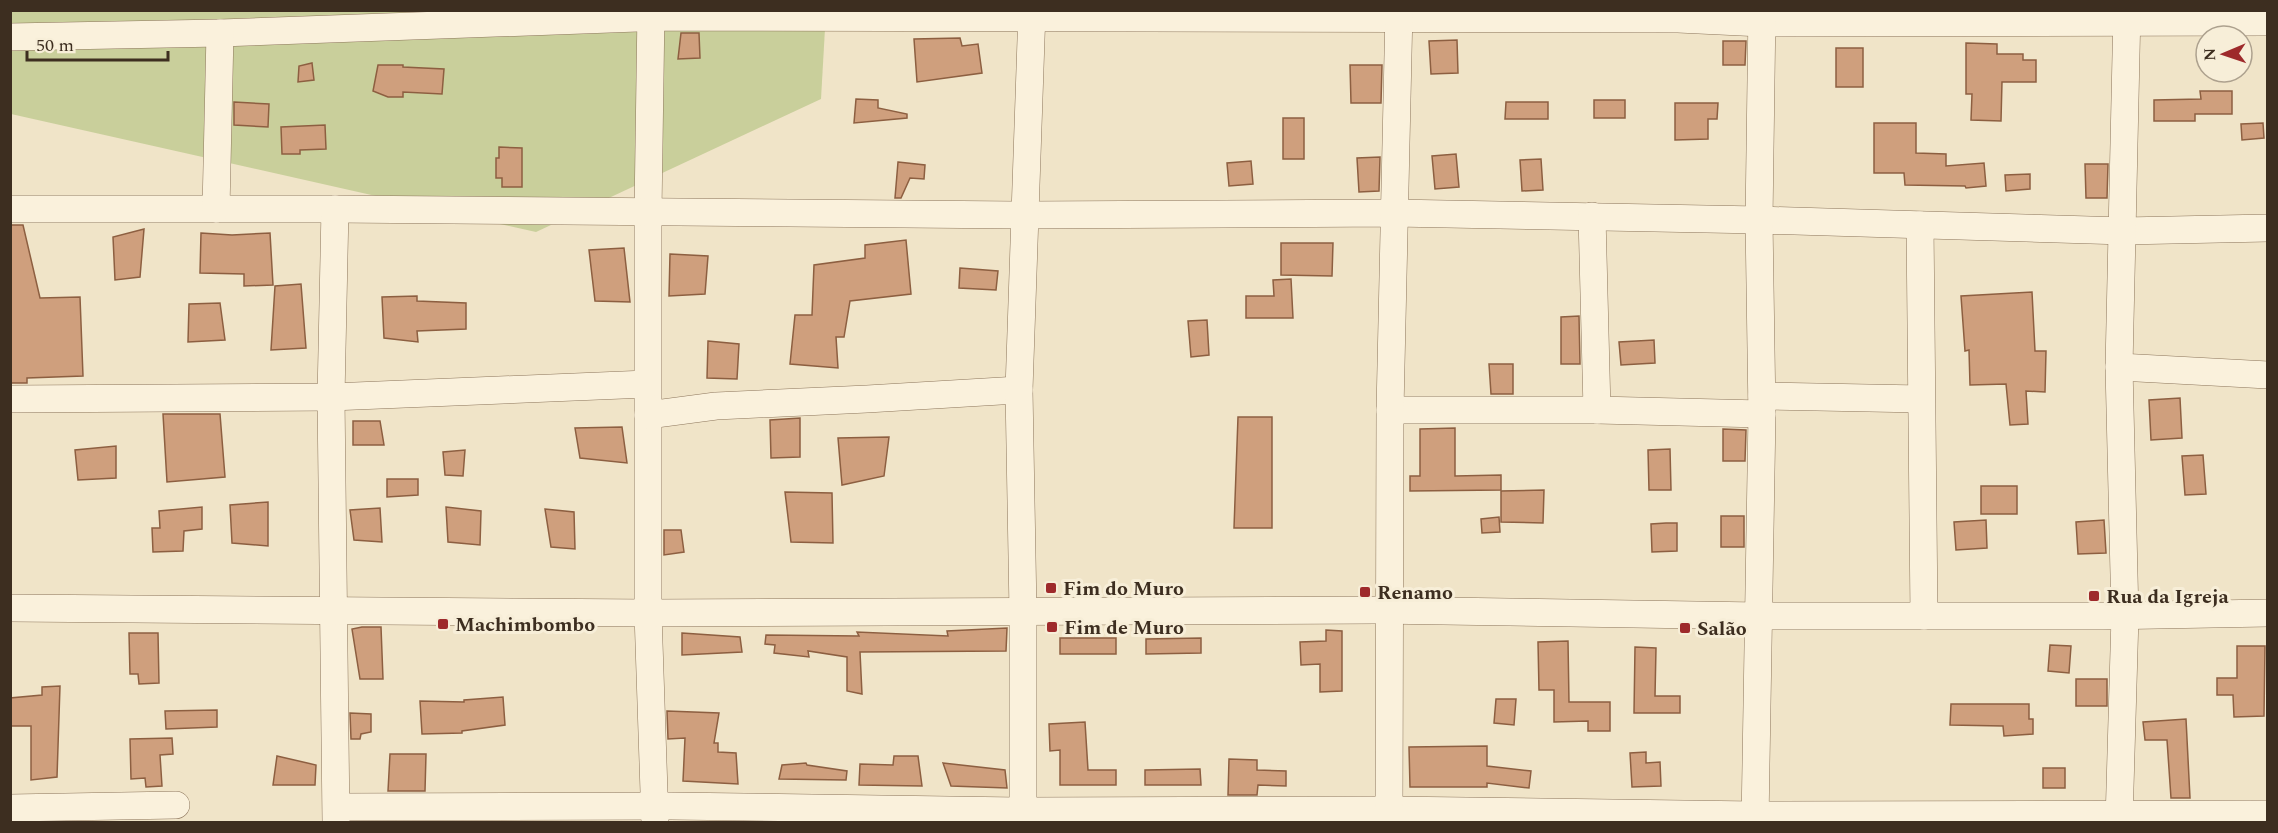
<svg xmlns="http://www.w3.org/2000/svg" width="2278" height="833" font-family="Spectral,serif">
	<rect width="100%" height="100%" fill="#f0e4c8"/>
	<!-- green -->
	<path fill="#c9cf9b" d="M11,11H826L821,99L536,232L11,114Z"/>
	<!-- building -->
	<g fill="#cf9f7d" stroke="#8d5f41" stroke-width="1.5">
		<path d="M681,33H699L700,58L678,59Z"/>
		<path d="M960,38L962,46L978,44L982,73L917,82L914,39Z"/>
		<path d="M1457,40L1458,73L1431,74L1429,41Z"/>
		<path d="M1723,41H1746L1745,65H1723Z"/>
		<path d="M1966,43L1997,44V54H2023V60H2036V82H2002L2001,121L1971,120L1972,94H1966Z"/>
		<rect x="1836" y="48" width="27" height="39"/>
		<path d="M312,63L314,80L298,82L299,66Z"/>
		<path d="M378,65H403V67L444,69L442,94L403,92V97H388L373,91Z"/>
		<path d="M1350,65H1382L1381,103H1351Z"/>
		<path d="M2200,91H2232V114H2195V121H2154V100L2201,99Z"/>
		<path d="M856,99L878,100V108L907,114V118L854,123Z"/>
		<rect x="1594" y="100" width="31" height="18"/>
		<path d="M234,102L269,104L268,127L234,125Z"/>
		<path d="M1506,102H1548V119H1505Z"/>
		<path d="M1675,103H1718L1717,119H1708V139L1675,140Z"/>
		<rect x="1283" y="118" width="21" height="41"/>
		<path d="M1874,123H1916V153L1946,154V166L1984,163L1986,186L1966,188L1965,186L1905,185L1904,173H1874Z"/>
		<path d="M2263,123L2264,138L2242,140L2241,124Z"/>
		<path d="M325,125L326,149L300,150V154H282L281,127Z"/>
		<path d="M499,147L522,148V187H502V178H496V158H499Z"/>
		<path d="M1456,154L1459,187L1435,189L1432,156Z"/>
		<path d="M1380,157L1379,191L1359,192L1357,158Z"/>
		<path d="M1541,159L1543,190L1522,191L1520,160Z"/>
		<path d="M1251,161L1253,184L1229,186L1227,163Z"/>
		<path d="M898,162L925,165L924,179L910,178L901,198H895Z"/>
		<path d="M2085,164H2108L2107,198H2086Z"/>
		<path d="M2030,174V189L2006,191L2005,175Z"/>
		<path d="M10,225H23L40,298L80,297L83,376L27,378V383H10Z"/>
		<path d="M144,229L140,277L115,280L113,237Z"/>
		<path d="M201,233L232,235L270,233L273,285L244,286V274L200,273Z"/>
		<path d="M906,240L911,294L850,301L844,337H836L838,368L790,364L795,315H812L814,265L865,258V245Z"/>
		<path d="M1281,243H1333L1332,276L1281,275Z"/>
		<path d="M624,248L630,302L595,301L589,250Z"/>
		<path d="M670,254L708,256L705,294L669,296Z"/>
		<path d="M960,268L998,271L996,290L959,288Z"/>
		<path d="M1291,279L1293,318H1246V296H1274L1273,280Z"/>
		<path d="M301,284L306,348L271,350L275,286Z"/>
		<path d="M2032,292L2035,351H2046L2045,392L2026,391L2028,424L2010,425L2006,384L1970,385L1969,350L1965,351L1961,296Z"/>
		<path d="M417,296V301L466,303V329L417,331L418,342L384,338L382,297Z"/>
		<path d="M220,303L225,340L188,342L189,304Z"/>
		<path d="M1579,316L1580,364H1561V317Z"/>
		<path d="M1207,320L1209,355L1191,357L1188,321Z"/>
		<path d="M1654,340L1655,363L1621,365L1619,342Z"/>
		<path d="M708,341L739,344L737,379L707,378Z"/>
		<path d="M1489,364H1513V394H1491Z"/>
		<path d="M2180,398L2182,438L2151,440L2149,400Z"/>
		<path d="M163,414H220L225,477L167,482Z"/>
		<path d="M1238,417H1272V528H1234Z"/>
		<path d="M800,418V457L771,458L770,420Z"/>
		<path d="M353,421H380L384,445H353Z"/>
		<path d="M622,427L627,463L580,458L575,428Z"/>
		<path d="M1455,428V476L1501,475V490L1410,491V476H1420V429Z"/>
		<path d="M1723,429L1746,430L1745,461H1723Z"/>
		<path d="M889,437L884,476L842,485L838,438Z"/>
		<path d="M116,446V478L78,480L75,450Z"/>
		<path d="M1670,449L1671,490H1649L1648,450Z"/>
		<path d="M465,450L463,476L445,475L443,452Z"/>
		<path d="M2203,455L2206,494L2185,495L2182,456Z"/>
		<path d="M387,479H418V495L387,497Z"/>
		<rect x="1981" y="486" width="36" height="28"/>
		<path d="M1544,490L1543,523L1501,522V491Z"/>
		<path d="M785,492L832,493L833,543L791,542Z"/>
		<path d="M268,502V546L232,543L230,505Z"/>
		<path d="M202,507V529L184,531L183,551L153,552L152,528H160L159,511Z"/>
		<path d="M446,507L481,511L480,545L448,542Z"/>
		<path d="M380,508L382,542L354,540L350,510Z"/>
		<path d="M545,509L574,512L575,549L551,547Z"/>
		<rect x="1721" y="516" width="23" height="31"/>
		<path d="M1499,517L1500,532L1482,533L1481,519Z"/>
		<path d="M1986,520L1987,548L1956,550L1954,522Z"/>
		<path d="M2104,520L2106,553L2078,554L2076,522Z"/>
		<path d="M1666,523H1677V551L1652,552L1651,524Z"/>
		<path d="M664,530H681L684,552L664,555Z"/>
		<path d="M362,627H381L383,679H360L352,629Z"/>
		<path d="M1007,628L1006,651L860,652L862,694L847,691V657L808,651L809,657L774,653L775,645L765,644L766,635L859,636L857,632L948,636L947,631Z"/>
		<path d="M1326,630L1342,631V691L1320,692V664L1301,665L1300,642L1326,641Z"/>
		<path d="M129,633H158L159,683L139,684L138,674H130Z"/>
		<path d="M682,633L740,637L742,652L682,655Z"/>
		<rect x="1060" y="638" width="56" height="16"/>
		<path d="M1201,638V653L1146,654V639Z"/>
		<path d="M1568,641L1569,702H1610V731H1588V721L1554,722V690H1539L1538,642Z"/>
		<path d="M2050,645L2071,646L2069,673L2048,671Z"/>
		<path d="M2237,646H2265L2264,716L2234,717L2233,695H2217V678H2237Z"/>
		<path d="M1635,647L1656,648L1655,696H1680V713H1634Z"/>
		<rect x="2076" y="679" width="31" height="27"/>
		<path d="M60,686L57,777L31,780V726H10V698L42,695V687Z"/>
		<path d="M503,697L505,725L462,731V733L422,734L420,701L464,702V700Z"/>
		<path d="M1496,699H1516L1514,725L1494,723Z"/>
		<path d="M1951,704H2029V719H2033V734L2004,736L2003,726L1950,725Z"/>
		<path d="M217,710V727L166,729L165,711Z"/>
		<path d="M667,711L719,713L714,743H718V752L736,753L738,784L683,781L685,738L668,739Z"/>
		<path d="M350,713L371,714V732L361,734L360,739H351Z"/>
		<path d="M2186,719L2190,798H2171L2167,740H2145L2143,722Z"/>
		<path d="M1085,722L1088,770H1116V785H1060V750L1050,751L1049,724Z"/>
		<path d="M172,738L173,754L160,755L162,786L146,787L145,778L131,779L130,739Z"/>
		<path d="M1487,746V766L1531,771L1529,788L1487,783V787H1410L1409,747Z"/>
		<path d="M1646,752V763L1660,762L1661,786L1632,787L1630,753Z"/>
		<path d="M390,754H426L425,791H388Z"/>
		<path d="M277,756L316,765L315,785H273Z"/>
		<path d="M894,756H918L922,786L859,785L860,764L893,765Z"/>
		<path d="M1229,759L1257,760V770L1286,771V786L1258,785L1257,795H1228Z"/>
		<path d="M806,763L807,765L847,771L846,780L779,779L782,765Z"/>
		<path d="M943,763L1005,770L1007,788L951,786Z"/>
		<rect x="2043" y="768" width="22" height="20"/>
		<path d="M1200,769L1201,785H1145V770Z"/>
	</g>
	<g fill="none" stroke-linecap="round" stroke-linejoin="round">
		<!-- minor casing -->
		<g stroke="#8d765c" stroke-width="28">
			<g id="minor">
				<path d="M651,10L648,212V613L655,822"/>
				<path d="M10,37L220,33L665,17L1678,19L1762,23L2268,22"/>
				<path d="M10,209H335L1025,215L1394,213L1759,220L2124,231L2268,228"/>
				<path d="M216,209L220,33"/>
				<path d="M335,209L331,397L336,822"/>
				<path d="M1592,216L1597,410"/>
				<path d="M1920,225L1924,616"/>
				<path d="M2119,367L2268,375"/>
				<path d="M1762,396L1921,399"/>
				<path d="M10,399L331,397L647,384"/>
				<path d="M1390,410H1597L1762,414"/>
				<path d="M648,415L716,406L867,399L1019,390"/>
				<path d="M10,608L648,613L1377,610L1759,616H2103L2268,613"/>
				<path d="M337,807L671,806L1023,811L1389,810L1755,815L2268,814"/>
				<path d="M10,808L176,805"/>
				<path d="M1023,822V612L1019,390L1032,10"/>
				<path d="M1389,822L1390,410L1399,10"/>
				<path d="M1755,822L1762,414L1759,220L1762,10"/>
				<path d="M2119,822L2125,616L2119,367L2127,10"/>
			</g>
		</g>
		<!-- minor -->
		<use href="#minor" stroke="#faf1dc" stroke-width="27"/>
	</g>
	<!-- markers -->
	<g fill="#9e2a2b" stroke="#f7eed8" stroke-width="2">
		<rect x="1045" y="582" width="12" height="12" rx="3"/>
		<rect x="1359" y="586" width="12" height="12" rx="3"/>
		<rect x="2088" y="590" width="12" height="12" rx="3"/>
		<rect x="437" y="618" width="12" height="12" rx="3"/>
		<rect x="1046" y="621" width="12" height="12" rx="3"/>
		<rect x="1679" y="622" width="12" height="12" rx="3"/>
	</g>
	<g text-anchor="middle" stroke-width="6" stroke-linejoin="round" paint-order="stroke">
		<!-- poi labels -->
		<g font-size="20" font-weight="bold" fill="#3d2e20" stroke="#f7eed8" text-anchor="start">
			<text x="1063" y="595">Fim do Muro</text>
			<text x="1377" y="599">Renamo</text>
			<text x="2106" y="603">Rua da Igreja</text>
			<text x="455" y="631">Machimbombo</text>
			<text x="1064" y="634">Fim de Muro</text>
			<text x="1697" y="635">Salão</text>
		</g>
	</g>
	<!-- border -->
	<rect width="2278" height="833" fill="none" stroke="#3d2e20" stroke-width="24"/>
	<!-- north arrow -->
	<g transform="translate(2224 54) rotate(268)"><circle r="28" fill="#f7eed8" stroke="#ada18e" stroke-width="1.5"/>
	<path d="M0-4.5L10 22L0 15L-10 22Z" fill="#9e2a2b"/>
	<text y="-9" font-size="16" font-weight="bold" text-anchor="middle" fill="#3d2e20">N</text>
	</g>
	<!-- scale -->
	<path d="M27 51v9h141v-9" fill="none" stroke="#3d2e20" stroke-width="3"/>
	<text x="36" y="51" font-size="18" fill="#3d2e20" stroke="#f7eed8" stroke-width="4.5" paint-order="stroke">50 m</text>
</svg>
